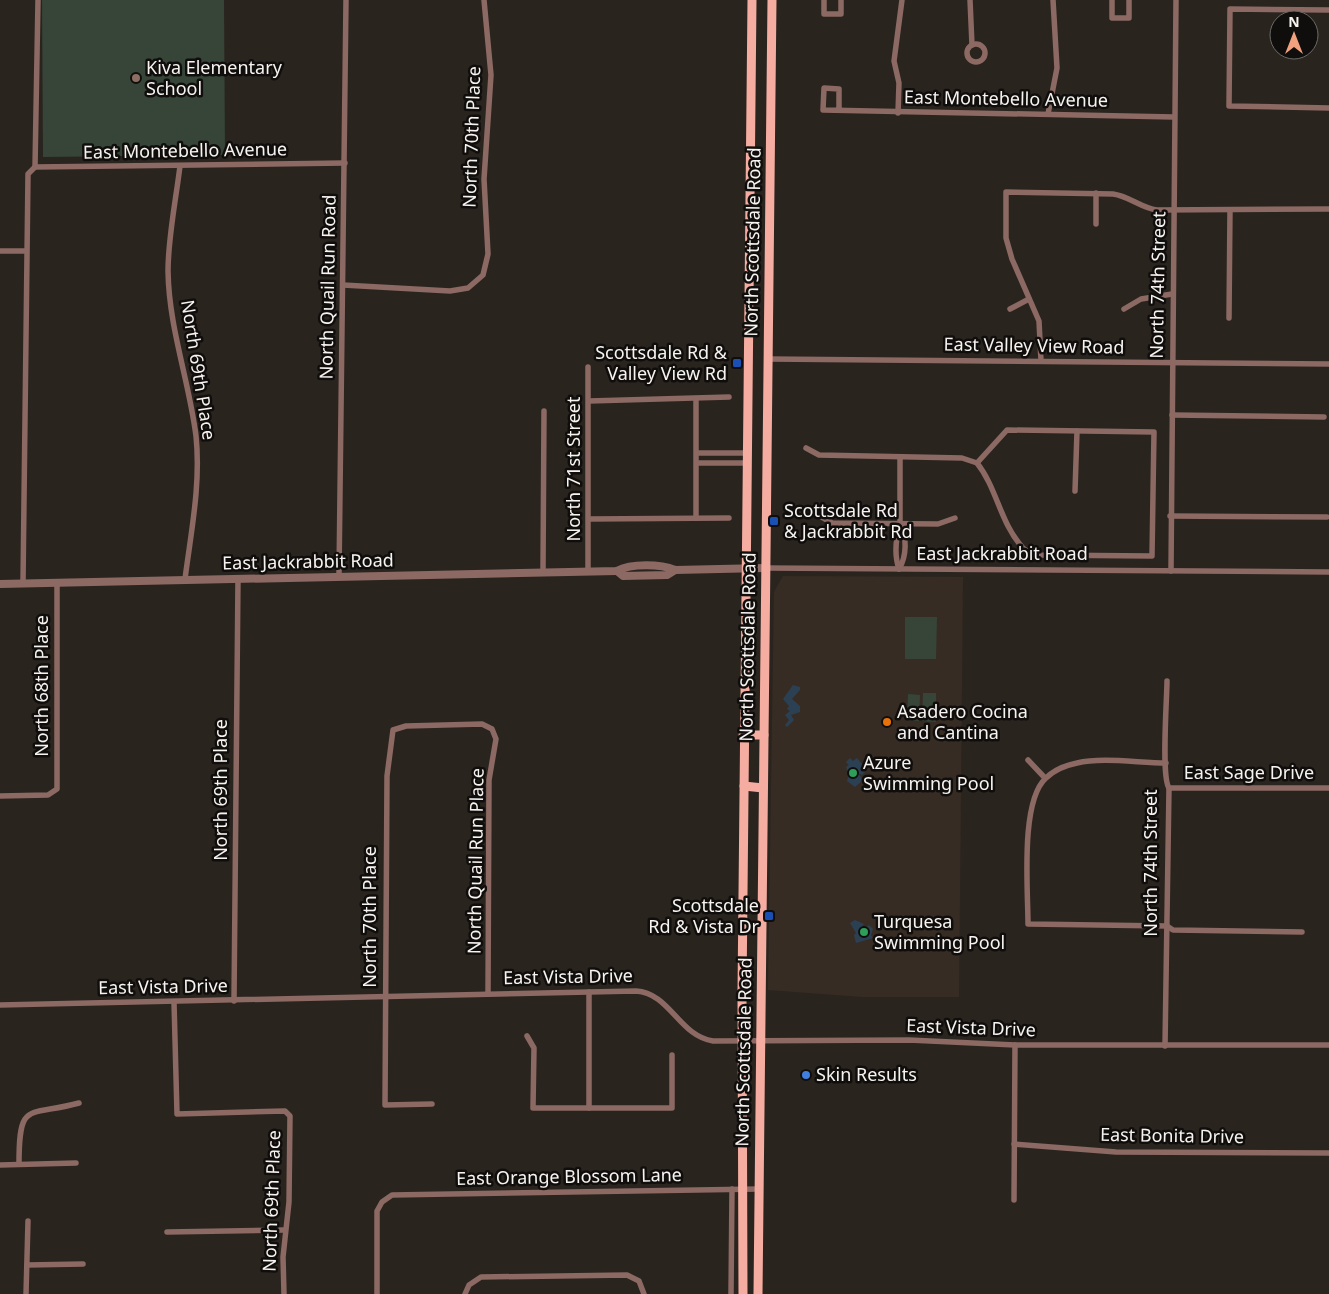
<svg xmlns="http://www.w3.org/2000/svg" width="1329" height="1294" font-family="'Noto Sans',sans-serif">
	<rect width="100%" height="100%" fill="#2a241f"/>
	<!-- built -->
	<path fill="#372c24" d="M783,576L963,577L959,997H862L768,990L774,592Z"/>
	<!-- green -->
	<g fill="#364538">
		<path d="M42,0H224L225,155L43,157Z"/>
		<path d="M905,617H937L936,659H905Z"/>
		<path d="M923,693H936V722L922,721Z"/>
		<path d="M908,694L920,695L919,721L907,720Z"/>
	</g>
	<!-- water -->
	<g fill="#2c4053">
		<path d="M793,685L800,687V690L792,699L800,706V712L791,715L794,720L787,727L785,725L789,720L785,715L790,711L787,709L789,706L783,699Z"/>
		<path d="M850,758L853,761L857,758L867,770L862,775L858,773L863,780L855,787L847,781L849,774L846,767L849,765L846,762Z"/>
		<path d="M855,920L864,924L862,926L864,929L869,925L873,929L871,935L873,938L856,943L854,935L856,933L850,923Z"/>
	</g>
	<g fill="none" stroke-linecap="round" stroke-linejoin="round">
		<!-- minor -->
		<g stroke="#8c6963" stroke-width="5.5">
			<path d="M824,0V14H841V0"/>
			<path d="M970,0L972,45"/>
			<path d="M1112,0V18H1129V0"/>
			<path d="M1329,10L1230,9L1229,106L1329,108"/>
			<circle cx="976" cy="53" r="9"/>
			<path d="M839,110V89L824,88L823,110L1174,117"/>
			<path d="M898,113L899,83L894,61L902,0"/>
			<path d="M1048,114L1057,68L1053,0"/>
			<path d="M180,166C176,199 168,238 168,271C169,329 189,380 196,436C201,484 191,532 185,579"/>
			<path d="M35,167L38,0"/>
			<path d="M1096,224V193"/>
			<path d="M0,251H26"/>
			<path d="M343,285L450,291L468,288L483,275L488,254L484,179L491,75L484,0"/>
			<path d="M1010,309L1029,299"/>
			<path d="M1124,309L1141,299L1172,294"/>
			<path d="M1229,318L1230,210"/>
			<path d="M768,359L1329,364"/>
			<path d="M1041,361L1039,321L1012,259L1006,238V192L1113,194C1129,196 1141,208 1157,210L1329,209"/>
			<path d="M588,367V572"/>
			<path d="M589,401L729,397"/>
			<path d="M1172,415L1324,417"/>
			<path d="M1007,430L1154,432L1152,556L1040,555C1035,553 1026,552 1023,548C1000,523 997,488 977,463Z"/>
			<path d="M806,448L819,455L962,458L977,463"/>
			<path d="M697,453H747"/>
			<path d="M697,463H747"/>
			<path d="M1075,491L1077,431"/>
			<path d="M820,516L832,523L938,524L955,518"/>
			<path d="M1170,516L1327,517"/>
			<path d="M696,517V399"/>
			<path d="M589,519L729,518"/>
			<path d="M765,568L1329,572"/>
			<path d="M899,569C894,555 896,538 900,524V457"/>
			<path d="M899,569C907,556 907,537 900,524"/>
			<path d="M1171,571L1176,0"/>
			<path d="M543,572L544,411"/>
			<path d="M339,575L346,0"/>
			<path d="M23,583L28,174L35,167L345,163"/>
			<path d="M1028,760L1045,778"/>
			<path d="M1166,763C1139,763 1102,757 1077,763C1067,765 1054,770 1046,778C1020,801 1028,890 1028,924L1167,926L1173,930L1302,932"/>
			<path d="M1169,788H1329"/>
			<path d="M0,796L48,795L57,789V583"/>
			<path d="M589,992V1108"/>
			<path d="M234,1001L238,579"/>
			<path d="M174,1002L177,1114L285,1111L290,1116L289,1202L283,1257L284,1294"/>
			<path d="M0,1005L636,991C670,993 679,1036 713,1041L909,1040L1015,1045H1329"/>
			<path d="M527,1036L534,1048L533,1108H672V1055"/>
			<path d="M1165,1046L1169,788C1161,777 1167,698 1167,681"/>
			<path d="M432,1104L385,1105L387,776L393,730L406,726L482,724L492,729L496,739L489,780L488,993"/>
			<path d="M1014,1144L1116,1152L1329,1153"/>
			<path d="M19,1164C19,1099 28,1117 79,1103"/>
			<path d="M0,1165L76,1163"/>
			<path d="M1014,1200L1015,1045"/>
			<path d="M167,1232L284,1230"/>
			<path d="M27,1265L83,1264"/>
			<path d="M26,1294L28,1221"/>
			<path d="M377,1294V1211L382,1202L392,1195L759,1189"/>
			<path d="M465,1294L469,1285L481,1277L627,1275L639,1281L644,1294"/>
			<path d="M731,1294L732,1189"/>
		</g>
		<!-- tertiary -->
		<g stroke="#8c6963" stroke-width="8">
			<path d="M617,571L623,576L667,575L675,570"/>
			<path d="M0,584L617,571C631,563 661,564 675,570L765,568"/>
		</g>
		<!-- primary -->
		<g stroke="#f5ada1" stroke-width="9">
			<path d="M743,735H764"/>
			<path d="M744,786L763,788"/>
			<path d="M743,1294L742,993L752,0"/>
			<path d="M758,1294L772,0"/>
		</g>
	</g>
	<!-- markers -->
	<circle fill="#8d6e63" stroke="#100e0c" stroke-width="2" cx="136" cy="78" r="5"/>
	<g fill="#1a4fb4" stroke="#100e0c" stroke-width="2">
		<rect x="732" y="358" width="10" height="10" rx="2.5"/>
		<rect x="769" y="516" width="10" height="10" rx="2.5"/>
		<rect x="764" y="911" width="10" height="10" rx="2.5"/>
	</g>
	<circle fill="#e8710a" stroke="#100e0c" stroke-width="2" cx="887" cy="722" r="5"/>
	<g fill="#2e9e5b" stroke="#100e0c" stroke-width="2">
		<circle cx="853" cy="773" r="5"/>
		<circle cx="864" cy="932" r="5"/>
	</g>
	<circle fill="#3f7fe0" stroke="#100e0c" stroke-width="2" cx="806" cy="1075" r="5"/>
	<g text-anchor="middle" stroke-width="5" stroke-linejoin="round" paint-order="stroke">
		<!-- poi labels -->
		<g font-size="18" fill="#f7f3f0" stroke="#100e0c" text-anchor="start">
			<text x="146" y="74">Kiva Elementary<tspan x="146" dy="21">School</tspan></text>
			<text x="727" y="359" text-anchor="end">Scottsdale Rd &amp;<tspan x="727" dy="21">Valley View Rd</tspan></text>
			<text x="784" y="517">Scottsdale Rd<tspan x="784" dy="21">&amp; Jackrabbit Rd</tspan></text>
			<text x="897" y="718">Asadero Cocina<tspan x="897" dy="21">and Cantina</tspan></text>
			<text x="863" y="769">Azure<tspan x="863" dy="21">Swimming Pool</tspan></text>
			<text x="759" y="912" text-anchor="end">Scottsdale<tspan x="759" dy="21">Rd &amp; Vista Dr</tspan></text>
			<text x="874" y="928">Turquesa<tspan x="874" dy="21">Swimming Pool</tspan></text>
			<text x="816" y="1081">Skin Results</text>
		</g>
		<!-- street labels -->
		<g font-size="18" fill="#f7f3f0" stroke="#100e0c">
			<text transform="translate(1006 99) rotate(1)" y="6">East Montebello Avenue</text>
			<text transform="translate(472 137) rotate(-88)" y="6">North 70th Place</text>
			<text transform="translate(185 151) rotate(-1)" y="6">East Montebello Avenue</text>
			<text transform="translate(753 242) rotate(-89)" y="6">North Scottsdale Road</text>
			<text transform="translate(1158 285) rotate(-89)" y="6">North 74th Street</text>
			<text transform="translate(328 287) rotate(-89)" y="6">North Quail Run Road</text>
			<text transform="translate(1034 346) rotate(1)" y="6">East Valley View Road</text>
			<text transform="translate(198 370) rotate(81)" y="6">North 69th Place</text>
			<text transform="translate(574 469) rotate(-90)" y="6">North 71st Street</text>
			<text x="1002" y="560">East Jackrabbit Road</text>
			<text transform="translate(308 562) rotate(-1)" y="6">East Jackrabbit Road</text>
			<text transform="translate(748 647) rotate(-89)" y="6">North Scottsdale Road</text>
			<text transform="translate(42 686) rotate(-90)" y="6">North 68th Place</text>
			<text x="1249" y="779">East Sage Drive</text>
			<text transform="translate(221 790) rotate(-90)" y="6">North 69th Place</text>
			<text transform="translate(476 861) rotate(-89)" y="6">North Quail Run Place</text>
			<text transform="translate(1151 863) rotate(-90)" y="6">North 74th Street</text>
			<text transform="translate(370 917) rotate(-90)" y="6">North 70th Place</text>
			<text transform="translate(568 977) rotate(-1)" y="6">East Vista Drive</text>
			<text transform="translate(163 987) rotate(-1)" y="6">East Vista Drive</text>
			<text transform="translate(971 1028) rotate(2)" y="6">East Vista Drive</text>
			<text transform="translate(744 1052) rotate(-89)" y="6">North Scottsdale Road</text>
			<text transform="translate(1172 1136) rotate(1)" y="6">East Bonita Drive</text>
			<text transform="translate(569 1177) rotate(-1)" y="6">East Orange Blossom Lane</text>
			<text transform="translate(272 1201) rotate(-88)" y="6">North 69th Place</text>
		</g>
	</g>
	<!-- north arrow -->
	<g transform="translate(1294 35)"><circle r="24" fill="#100e0c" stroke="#6c6a67"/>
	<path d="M0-4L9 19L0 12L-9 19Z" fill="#f2a17e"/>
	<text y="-8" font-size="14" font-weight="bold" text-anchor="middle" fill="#f7f3f0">N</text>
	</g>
</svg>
